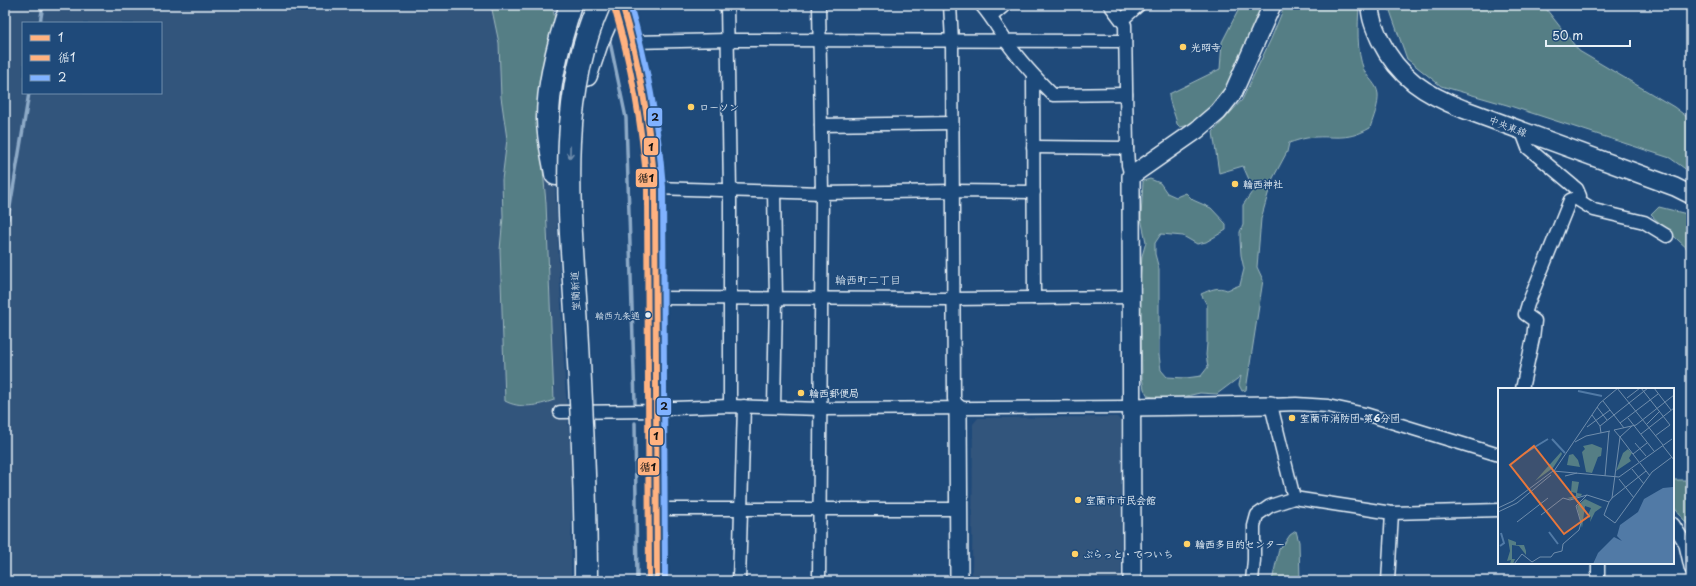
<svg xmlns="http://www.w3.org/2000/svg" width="1696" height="586" font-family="'Playpen Sans','Klee One',sans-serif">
	<rect width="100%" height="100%" fill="#1f4a7a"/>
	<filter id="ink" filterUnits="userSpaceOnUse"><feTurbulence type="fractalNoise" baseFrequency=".025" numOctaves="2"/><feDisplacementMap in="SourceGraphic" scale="8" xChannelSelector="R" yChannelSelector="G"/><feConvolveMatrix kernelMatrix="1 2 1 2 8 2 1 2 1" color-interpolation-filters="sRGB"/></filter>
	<g filter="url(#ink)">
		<!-- built -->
		<g fill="#33547c" fill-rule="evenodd">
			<path d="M5,5H544L561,102L554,164L565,385L572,469L571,581H5ZM23,23H161V93H23Z"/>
			<path d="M1117,417L1121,421V581H972L973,424L978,418Z"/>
		</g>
		<!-- green -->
		<g fill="#557e85" stroke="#9eb8be">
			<path d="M491,5H552L557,28L543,82L542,159L546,203L554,400C538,406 520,409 505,401L500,250L503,217L502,180L507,139L501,97L499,43Z"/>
			<path d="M1241,5H1264L1240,68L1219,101L1190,125L1180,127L1177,124C1175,113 1169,104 1169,94L1220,69L1222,42Z"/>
			<path d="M1285,5H1359C1358,26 1356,50 1364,70C1368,79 1377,84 1378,94C1379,105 1373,118 1370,128C1344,143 1333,134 1307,138C1301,139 1295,141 1289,143L1287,152L1272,180L1261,219L1257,267L1263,280L1246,390L1242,391L1239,385L1241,376L1217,394L1200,393L1169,400L1148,396L1144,389L1142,377L1140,282L1142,256L1146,242L1141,218L1143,181L1150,179L1160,183L1167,193L1176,197L1186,193L1193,200L1211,208L1226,224V230L1206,242L1197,244L1183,236L1161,234L1155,243V254L1159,269V355L1161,370L1167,377L1186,378L1201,376L1208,367L1206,355L1207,343V305L1201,294C1210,290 1218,286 1227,290L1240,285L1244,269L1241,255L1240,240V232L1243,225V205L1252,192L1251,184L1243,166L1219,173L1213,132L1242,100L1271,39Z"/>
			<path d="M1388,5H1543L1579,51L1674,107L1691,120V173L1670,158L1507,105L1441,86L1407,59Z"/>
			<path d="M1659,207L1691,215V252L1651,215Z"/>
			<path d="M1674,480H1685L1691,481V529L1673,506V482Z"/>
			<path d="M1296,531L1299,542L1300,581H1272L1279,549L1284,544L1290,535Z"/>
		</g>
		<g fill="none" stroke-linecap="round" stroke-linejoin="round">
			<!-- stream -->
			<g stroke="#8daac7" stroke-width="3.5">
				<path d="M40,23L43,5"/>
				<path d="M609,37L626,118L635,403"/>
				<path d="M8,219L29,93"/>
				<path d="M5,262L8,243"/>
				<path d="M635,423L637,581"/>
			</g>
			<!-- street casing -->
			<g stroke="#e8f1f8" stroke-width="15">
				<g id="street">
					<path d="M727,5L730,191V406"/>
					<path d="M950,5L952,41L954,399L958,408"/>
					<path d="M981,5C991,16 998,29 1006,41C1020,61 1036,78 1053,95L1126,94"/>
					<path d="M1110,5L1125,25L1127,148L1128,165L1131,176"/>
					<path d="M992,16L1005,5"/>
					<path d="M1122,20L1139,5"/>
					<path d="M634,42L727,40L1125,41"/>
					<path d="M1033,75L1034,298"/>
					<path d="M821,125L952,123"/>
					<path d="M1522,132L1528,148L1577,189L1580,196L1570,200L1528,304L1525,314L1535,321L1533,338L1522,389"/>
					<path d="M1033,147L1127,148"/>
					<path d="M655,188L822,193L953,191L1034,192"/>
					<path d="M774,192L776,298L774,407"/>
					<path d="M1575,198L1594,210L1644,222L1667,236"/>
					<path d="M656,298L953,299L1131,297"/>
					<path d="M560,412L657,411L674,408L730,406L821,409L1131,407"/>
					<path d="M1294,498L1271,405L1296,404L1328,406L1365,414L1499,455"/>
					<path d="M657,509H959"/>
					<path d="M1673,524L1685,543L1691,569"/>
					<path d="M739,581L744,406"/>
					<path d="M819,581L822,193L819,5"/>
					<path d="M1252,581L1254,560V526L1257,515L1270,506L1294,498L1392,513L1499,510"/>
					<path d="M1388,581L1392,513"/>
					<path d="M1598,581V563"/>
				</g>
			</g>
			<!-- secondary casing -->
			<g stroke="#e8f1f8" stroke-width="20">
				<g id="secondary">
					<path d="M622,5C641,66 651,124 655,188L657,581"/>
					<path d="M1370,5C1370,18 1375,29 1380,40C1399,78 1425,94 1463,109L1675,187L1691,195"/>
					<path d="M1131,407L1271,405"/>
					<path d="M958,408L959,581"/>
					<path d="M1132,581L1131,176L1197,130L1218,112L1233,93L1272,5"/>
				</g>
			</g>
			<!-- highway casing -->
			<g stroke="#e8f1f8" stroke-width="25">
				<g id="highway">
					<path d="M586,75L597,42L613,5"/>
					<path d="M556,174C553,156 548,138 548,119C548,81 559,41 571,5"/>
				</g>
			</g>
			<!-- street -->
			<use href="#street" stroke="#1f4a7a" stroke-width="12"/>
			<!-- secondary -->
			<use href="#secondary" stroke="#1f4a7a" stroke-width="17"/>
			<!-- highway -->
			<use href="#highway" stroke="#1f4a7a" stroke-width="22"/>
			<!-- highway-bridge casing -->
			<g stroke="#e8f1f8" stroke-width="25" stroke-linecap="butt">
				<path id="highway-bridge" d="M586,581C586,496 582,412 577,327C571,224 555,103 599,5"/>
			</g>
			<!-- highway-bridge -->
			<use href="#highway-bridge" stroke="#1f4a7a" stroke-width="22"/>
			<!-- bus-1 casing -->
			<g stroke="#1f4a7a" stroke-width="9">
				<path id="bus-1" d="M622,5C640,65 650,125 655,188L657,581"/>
			</g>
			<!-- bus-2 casing -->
			<g stroke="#1f4a7a" stroke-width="9">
				<path id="bus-2" d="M614,7C632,67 642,126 647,188L649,581"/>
			</g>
			<!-- bus-3 casing -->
			<g stroke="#1f4a7a" stroke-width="9">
				<path id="bus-3" d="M630,5C648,65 658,125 663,187L665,581"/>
			</g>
			<!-- bus-1 -->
			<use href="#bus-1" stroke="#ffb280" stroke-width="6"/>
			<!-- bus-2 -->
			<use href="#bus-2" stroke="#ffb280" stroke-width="6"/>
			<!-- bus-3 -->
			<use href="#bus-3" stroke="#80b2ff" stroke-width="6"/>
		</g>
		<!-- one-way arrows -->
		<defs><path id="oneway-shaft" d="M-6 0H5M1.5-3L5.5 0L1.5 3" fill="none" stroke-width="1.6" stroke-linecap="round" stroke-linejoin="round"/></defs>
		<use stroke="#6f8dac" href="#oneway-shaft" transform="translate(570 152) rotate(91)"/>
	</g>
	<!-- markers -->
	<g fill="#ffd166" stroke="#1f4a7a" stroke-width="1.5">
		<circle cx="1183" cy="47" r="4"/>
		<circle cx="691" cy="107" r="4"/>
		<circle cx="1235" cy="184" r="4"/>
		<circle cx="801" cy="393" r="4"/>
		<circle cx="1292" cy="418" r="4"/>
		<circle cx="1078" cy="500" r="4"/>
		<circle cx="1187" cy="544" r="4"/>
		<circle cx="1075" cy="554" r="4"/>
	</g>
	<circle fill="#e8f1f8" stroke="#1f4a7a" stroke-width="1.5" cx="648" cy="315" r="3.5"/>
	<g text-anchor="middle" stroke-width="3" stroke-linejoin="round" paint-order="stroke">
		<!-- bus labels -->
		<g font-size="9" fill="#e8f1f8" stroke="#1f4a7a" text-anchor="end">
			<text x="640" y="319">輪西九条通</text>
		</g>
		<!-- poi labels -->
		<g font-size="10" font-weight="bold" fill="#e8f1f8" stroke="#1f4a7a" text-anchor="start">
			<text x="1191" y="51">光昭寺</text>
			<text x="699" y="111">ローソン</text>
			<text x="1243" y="188">輪西神社</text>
			<text x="809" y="397">輪西郵便局</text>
			<text x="1300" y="422">室蘭市消防団 第6分団</text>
			<text x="1086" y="504">室蘭市市民会館</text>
			<text x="1195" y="548">輪西多目的センター</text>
			<text x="1083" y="558">ぷらっと・てついち</text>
		</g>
		<!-- street labels -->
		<g font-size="10" fill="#e8f1f8" stroke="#1f4a7a">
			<text transform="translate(1508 126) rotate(21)" y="4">中央東線</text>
			<text transform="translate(575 291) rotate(-93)" y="4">室蘭新道</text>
		</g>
		<!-- neighbourhood labels -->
		<g font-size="11" fill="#e8f1f8" stroke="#1f4a7a">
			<text x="868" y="284">輪西町二丁目</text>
		</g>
	</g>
	<!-- overview -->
	<g transform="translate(1498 388)">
		<rect width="176" height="176" fill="#1f4a7a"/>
		<path d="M94,56L104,60L103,68L100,69L94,85L88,84L84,64L87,61L85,58ZM130,61L134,65L131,70L133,73L118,83L125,65ZM63,64L64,66L55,80L37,93ZM75,66L80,72L82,79L69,77L71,67ZM74,93L81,94L79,105L84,106L83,108L73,111L69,110L78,108V105L73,104ZM87,111L104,119L97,124L92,134L93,128L91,130L90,127L93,120L87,118L84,140L79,118ZM10,151L18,154V157H26L28,163V167L21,158L14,157V171H17L15,176H12L13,172L9,173L12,163Z" fill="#557e85"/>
		<path d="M175,99L176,176H95L100,165L116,149L124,153L119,148L122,137L140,124L146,111L165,100Z" fill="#517aa6"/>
		<path fill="none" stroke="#517aa6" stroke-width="2" d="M80,3L104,8M54,51L67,65M27,65L50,51M51,144L60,156M2,158L6,155L3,145"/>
		<path fill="none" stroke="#6f8dac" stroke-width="1" d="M119,0L165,57M143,0L172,37L157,48M156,0L173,22M129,10L142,0M105,13L126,40M99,19L109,32M94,27L102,38L103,45M130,30L156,63M122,35L160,6M149,36L162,23M102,38L150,0M134,38L122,49L141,74M89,39L112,22M143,46L176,20M77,54L88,48L112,43M137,55L148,68M165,58L176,72M135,66L149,55M142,75L152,88M134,81L146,96M56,83L102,15L120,0M67,88L79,85M107,88L111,43M121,91L136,110M114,110L148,83M111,114L106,127L117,135L154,84L174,69M0,120L15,113L55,83L121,89L174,51M0,124L19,115L53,87M43,127L65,110L72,112L89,107M19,134L50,110M16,176L24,166L34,174L42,169H53L56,165L64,163L65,156L81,142L83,135L78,118L89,107L111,114L114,110L122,49L116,42L138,37L176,7"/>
		<path fill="#e8773b" fill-opacity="0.15" stroke="#e8773b" stroke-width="2" d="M36,58L91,128L66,146L12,77Z"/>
		<rect width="176" height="176" fill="none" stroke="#e8f1f8" stroke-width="2"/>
	</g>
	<g stroke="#1f4a7a" stroke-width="1.5">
		<rect x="647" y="107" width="16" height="20" rx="4" fill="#80b2ff"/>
		<rect x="643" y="137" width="16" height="19" rx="4" fill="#ffb280"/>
		<rect x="635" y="168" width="23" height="20" rx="4" fill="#ffb280"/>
		<rect x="656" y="397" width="16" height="19" rx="4" fill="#80b2ff"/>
		<rect x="649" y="427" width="15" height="19" rx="4" fill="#ffb280"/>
		<rect x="637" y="457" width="23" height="19" rx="4" fill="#ffb280"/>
	</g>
	<g font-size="11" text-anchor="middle" font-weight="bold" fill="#111">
		<text x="655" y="121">2</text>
		<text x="651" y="151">1</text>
		<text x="646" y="182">循1</text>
		<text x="664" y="410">2</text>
		<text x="656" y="440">1</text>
		<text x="648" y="471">循1</text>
	</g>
	<!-- margin -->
	<rect width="1696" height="586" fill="none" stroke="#1f4a7a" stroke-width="20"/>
	<rect x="10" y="10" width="1676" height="566" fill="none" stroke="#e8f1f8" stroke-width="1.5" filter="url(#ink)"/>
	<!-- legend -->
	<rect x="22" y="22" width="140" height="72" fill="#1f4a7a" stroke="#6f8dac"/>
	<rect x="30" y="35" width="20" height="6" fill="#ffb280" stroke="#6f8dac"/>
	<text x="58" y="42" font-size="12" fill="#e8f1f8">1</text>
	<rect x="30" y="55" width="20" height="6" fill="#ffb280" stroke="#6f8dac"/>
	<text x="58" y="62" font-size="12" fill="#e8f1f8">循1</text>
	<rect x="30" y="75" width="20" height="6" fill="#80b2ff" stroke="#6f8dac"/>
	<text x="58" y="82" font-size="12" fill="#e8f1f8">2</text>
	<!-- scale -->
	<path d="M1546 40v6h84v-6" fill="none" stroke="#e8f1f8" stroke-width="2"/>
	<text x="1552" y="40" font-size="12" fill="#e8f1f8" stroke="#1f4a7a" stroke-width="3" paint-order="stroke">50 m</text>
</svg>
